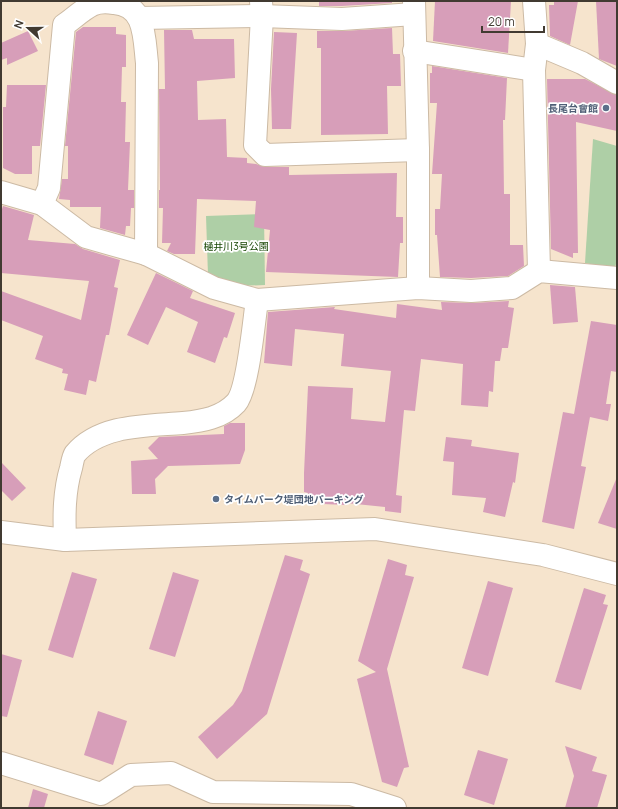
<svg xmlns="http://www.w3.org/2000/svg" width="618" height="809" font-family="Manrope,'Noto Sans JP',sans-serif">
	<rect width="100%" height="100%" fill="#f6e4cd"/>
	<!-- green -->
	<g fill="#aecfa6">
		<path d="M593,139L617,146V258L615,269L585,263Z"/>
		<path d="M264,214L265,285L236,286L208,275L206,216Z"/>
	</g>
	<!-- building -->
	<g fill="#d79eb9">
		<path d="M319,1H392V3L342,6H319Z"/>
		<path d="M435,1H511L508,53L433,41Z"/>
		<path d="M554,1H578L570,45L550,36L549,5H554Z"/>
		<path d="M596,1H617V66L599,59Z"/>
		<path d="M83,27H116V34L126,35V67H122L121,102H126L125,142H130L128,190H134V208H131L130,226H126L125,235L100,228L101,207H70V200L59,199L62,179H68V146H65L76,32Z"/>
		<path d="M392,28L393,54H400L401,86H387L388,134L321,135V48H317V31H343Z"/>
		<path d="M164,30H192L194,39H234L235,78L197,81L198,120L226,119L227,157L247,158V163L256,164L265,167H289V175L397,173L396,217H403V243H400L398,277L266,272L270,230L254,227L256,201L197,199L195,254H174L167,251L171,243H162L163,208H159V190H160L159,89H165Z"/>
		<path d="M28,31L38,51L7,65V58L1,60V43Z"/>
		<path d="M274,32L297,33L291,129H272L271,89Z"/>
		<path d="M432,66L507,78L505,120H503L504,194H510V245H523L524,266L508,276L471,278L440,277L437,235H435V209H440L442,174H432L437,103H430V73H432Z"/>
		<path d="M547,79H585L617,95V131L576,122L578,253H573V258L551,249Z"/>
		<path d="M7,85H46L40,146H32V174H15L3,168V107H6Z"/>
		<path d="M3,206L34,215L28,240L75,244L83,249L120,260L114,287L118,288L109,335H106L96,382L89,380L86,395L64,390L68,374L62,373L63,369L35,359L43,336L1,320V291L81,320L89,281L1,273V212Z"/>
		<path d="M156,273L193,291L190,298L235,313L227,338L224,337L215,363L187,352L198,322L166,307L148,345L127,335Z"/>
		<path d="M550,285L575,287L578,322L553,324Z"/>
		<path d="M509,301L508,307L514,308L508,348H502L500,361H495L493,392L489,391L488,407L461,405L463,364L421,359L415,411L404,410L396,495L402,496L401,513L385,511V507L346,503V505L323,504V499L307,498L308,493L304,492V473L308,386L353,388L351,419L385,422L391,371L341,366L344,334L295,329L292,366L264,363L268,312L335,307L334,309L396,318L397,304L442,310L441,302L472,303Z"/>
		<path d="M591,321L617,325V372L611,371L606,404H611L608,421L590,417L581,466L586,467L574,529L542,522L563,412L574,414Z"/>
		<path d="M230,423H245V450L240,464L168,466L155,479L156,494H132L131,461L158,459L148,448L159,437L224,434V426Z"/>
		<path d="M446,437L472,440L471,446L519,453L515,483L513,482L505,517L483,512L486,498L452,495L454,462L443,461Z"/>
		<path d="M1,462L26,488L12,501L1,490Z"/>
		<path d="M617,477V529L598,523Z"/>
		<path d="M285,555L303,560L300,570L310,574L267,714L217,759L198,737L233,705L242,691Z"/>
		<path d="M388,559L407,565L405,575L414,577L387,669L409,767L404,768L397,787L382,782L357,679L376,672L358,661Z"/>
		<path d="M72,572L97,579L73,658L48,650Z"/>
		<path d="M173,572L199,580L175,657L149,649Z"/>
		<path d="M488,581L513,588L488,676L462,668Z"/>
		<path d="M584,588L606,595L603,604L608,605L581,690L555,682Z"/>
		<path d="M1,654L22,660L7,717L1,716Z"/>
		<path d="M98,711L127,721L113,765L84,755Z"/>
		<path d="M565,746L597,757L592,771L607,775L597,808H565L574,776Z"/>
		<path d="M478,750L508,759L494,805L464,795Z"/>
		<path d="M33,789L48,794L44,808H28Z"/>
	</g>
	<g fill="none" stroke-linecap="round" stroke-linejoin="round">
		<!-- minor casing -->
		<g stroke="#ccbaa4" stroke-width="24">
			<g id="minor">
				<path d="M261,1L262,16L255,145L265,155L418,150"/>
				<path d="M414,1L418,150V288"/>
				<path d="M534,1L537,44L582,63L617,83"/>
				<path d="M139,18L262,16L342,19L414,14"/>
				<path d="M537,44L534,70L539,271"/>
				<path d="M414,51L534,70"/>
				<path d="M1,192L42,204L86,237L146,254L214,288L257,300L418,288L471,291L512,288L539,271L617,278"/>
				<path d="M42,204L49,188L64,25C73,19 82,10 92,5C98,2 107,2 114,3C146,5 144,38 147,63L146,254"/>
				<path d="M1,532L65,540L375,529L543,555L617,574"/>
				<path d="M65,540C64,515 64,492 71,468C72,464 73,457 75,454C100,424 148,426 183,423C202,421 222,418 236,403C248,390 254,320 257,300"/>
				<path d="M1,763L101,794L131,775L171,773L213,792L351,794L395,808"/>
			</g>
		</g>
		<!-- minor -->
		<use href="#minor" stroke="#fff" stroke-width="22"/>
	</g>
	<!-- markers -->
	<g fill="#5c6f8a" stroke="#fff" stroke-width="1.5">
		<circle cx="606" cy="108" r="4"/>
		<circle cx="216" cy="499" r="4"/>
	</g>
	<g text-anchor="middle" stroke-width="3.5" stroke-linejoin="round" paint-order="stroke">
		<!-- service labels -->
		<g font-size="10" font-weight="bold" fill="#4e5e75" stroke="#fff" text-anchor="end">
			<text x="598" y="112">長尾台會館</text>
			<text x="224" y="503" text-anchor="start">タイムパーク堤団地パーキング</text>
		</g>
		<!-- park labels -->
		<g font-size="10" fill="#184705" stroke="#fff">
			<text x="236" y="250">樋井川3号公園</text>
		</g>
	</g>
	<!-- border -->
	<rect width="618" height="809" fill="none" stroke="#413a31" stroke-width="4"/>
	<!-- north arrow -->
	<g transform="translate(28 28) rotate(291)" stroke="#ffffff" stroke-width="3" paint-order="stroke">
	<path d="M0-3L7 15L0 10L-7 15Z" fill="#413a31"/>
	<text y="-6" font-size="11" font-weight="bold" text-anchor="middle" fill="#413a31">N</text>
	</g>
	<!-- scale -->
	<path d="M482 26v6h62v-6" fill="none" stroke="#413a31" stroke-width="2"/>
	<text x="488" y="26" font-size="12" fill="#413a31" stroke="#ffffff" stroke-width="3" paint-order="stroke">20 m</text>
</svg>
